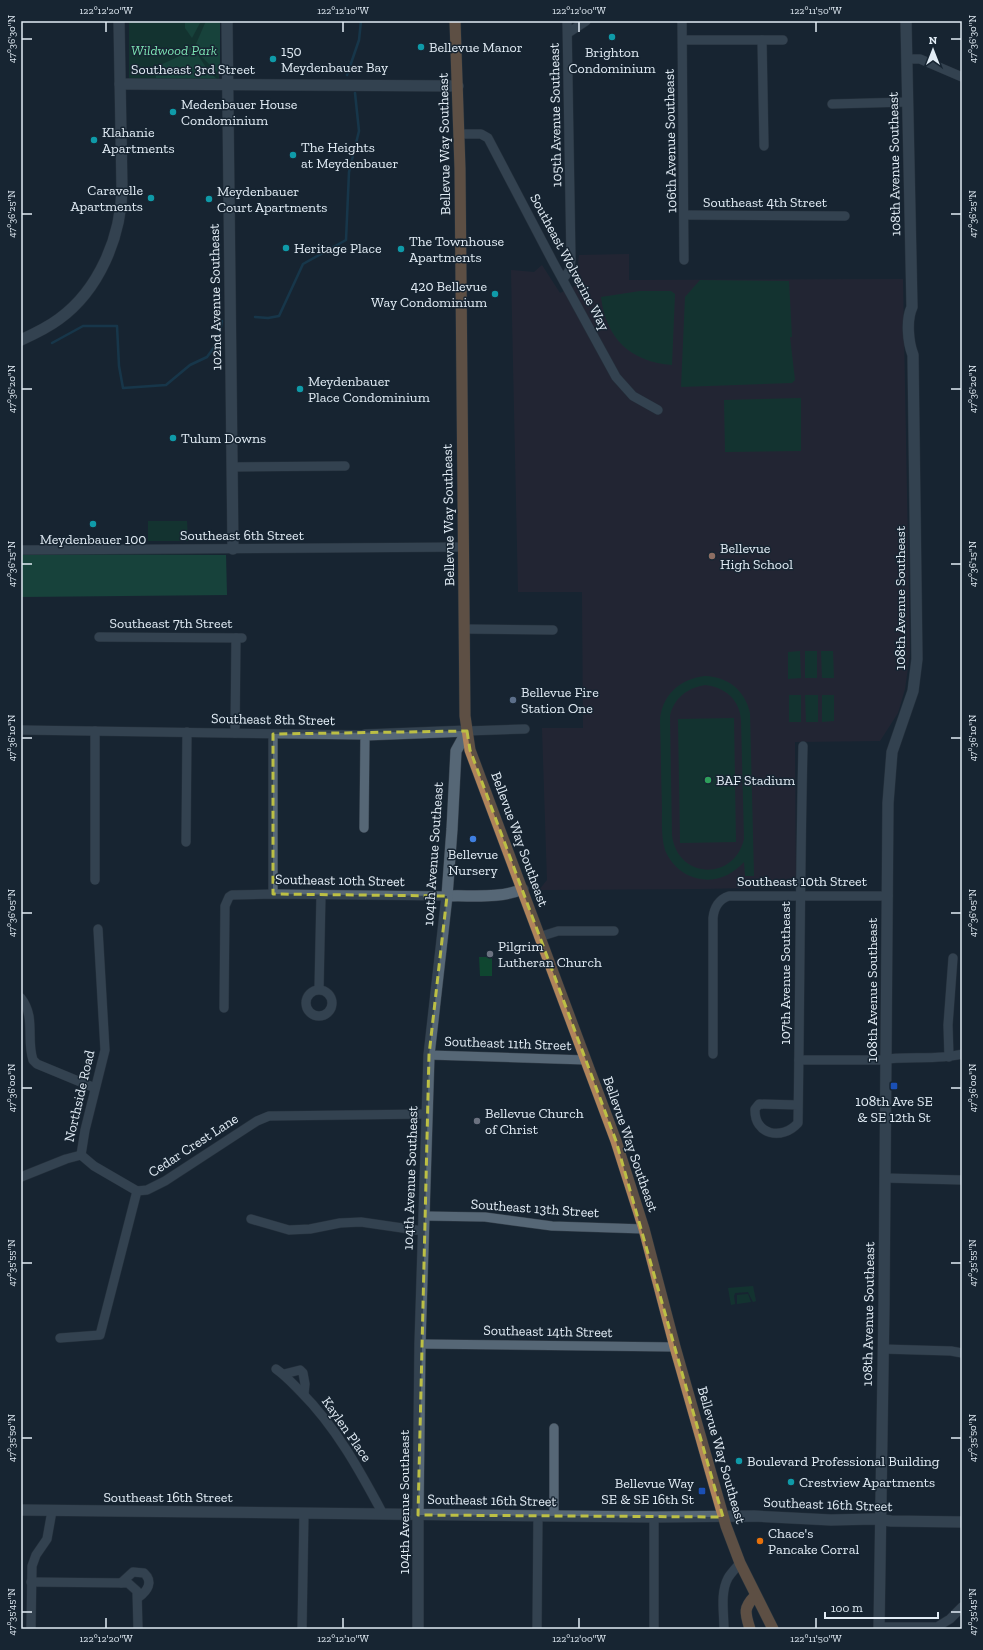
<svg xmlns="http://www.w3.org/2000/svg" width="983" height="1650" font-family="'Zilla Slab',serif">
	<rect width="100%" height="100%" fill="#172532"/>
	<!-- education -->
	<path fill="#302736" d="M629,254V280L903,279L910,654L905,689L898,713L880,741L795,742L796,887L699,889L539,890L547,880L542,728H583L582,592H518L511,270L534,272L542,265L560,293L575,286L579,255Z"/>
	<!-- green -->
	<g fill="#0f4630" fill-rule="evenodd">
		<rect x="129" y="21" width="90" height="58"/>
		<path d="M700,280L789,281L792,337H790L795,380L792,383L681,387L685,297Z"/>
		<path d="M640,291H671L675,294L672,365C631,362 606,339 601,297Z"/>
		<path d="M801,398V451L725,452L724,400Z"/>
		<path d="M148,521H187L188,541H148Z"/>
		<path d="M800,651L801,678L788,679V652Z"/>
		<rect x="805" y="651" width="12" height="27"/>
		<path d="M821,651H833L834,678H822Z"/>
		<path d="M705,676C728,677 745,690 750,713L754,876H745L744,862C733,874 718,882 701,879C685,877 671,865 665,850C661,837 662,821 662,807C661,779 661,751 660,722C661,696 679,679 705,676ZM705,685C725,687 740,700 741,720L744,839C734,882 677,879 672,835L670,716C674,698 687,688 705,685Z"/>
		<rect x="789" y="695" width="12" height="27"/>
		<path d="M805,695H818V722H806Z"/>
		<path d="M822,695H834V721L822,722Z"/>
		<path d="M734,718L736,842L680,843L678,719Z"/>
		<path d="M479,957H492V976H480Z"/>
		<path d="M753,1286L756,1301L753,1302L748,1292L735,1293L734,1296L735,1304L731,1305L728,1288Z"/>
		<path d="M748,1294L751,1302L737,1304V1295Z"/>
	</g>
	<!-- forest -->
	<g fill="#186647">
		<path d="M185,21H201L192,38L185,28Z"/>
		<path d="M206,21H220V75L202,57L196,44Z"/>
		<path d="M192,46L209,72L217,79H156V67L182,55Z"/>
		<path d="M21,554L226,555L227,595L21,597Z"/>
	</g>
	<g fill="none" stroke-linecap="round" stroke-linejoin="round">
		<!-- stream -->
		<g stroke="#174d68" stroke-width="2.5">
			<path d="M347,75L359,40L361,21"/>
			<path d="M255,317L268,318L279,316L303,264L346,240L349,172L359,131L355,93"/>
			<path d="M52,343L83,326H117L119,366L123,388L166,385L190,365L207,357L218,342L222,321"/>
		</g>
		<!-- minor casing -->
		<g stroke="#343f4a" stroke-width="10">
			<g id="minor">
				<path d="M682,21L684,260"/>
				<path d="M568,33L586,21"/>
				<path d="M683,40H783"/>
				<path d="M762,40L764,146"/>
				<path d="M907,59H920L962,77"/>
				<path d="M832,104L908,102"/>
				<path d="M459,134H481L488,138L553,262L616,377L633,396L658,410"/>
				<path d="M684,215L845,216"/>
				<path d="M563,279L569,271L571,260L567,21"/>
				<path d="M232,467L345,466"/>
				<path d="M21,550L464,547"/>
				<path d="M464,629L553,630"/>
				<path d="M99,637L242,638"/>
				<path d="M21,730L365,735L364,828"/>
				<path d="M95,731V880"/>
				<path d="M467,731L525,729"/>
				<path d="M235,733L236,638"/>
				<path d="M186,842L187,732"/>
				<path d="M273,894V734"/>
				<path d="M539,937L558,931H614"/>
				<path d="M319,989L321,895"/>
				<circle cx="319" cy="1003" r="13"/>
				<path d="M21,998C36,1017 26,1039 33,1060L37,1064L95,1088"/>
				<path d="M224,1008L225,906L229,897L232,895L273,894L447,896"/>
				<path d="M713,1054V918C714,908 719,899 729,896H888"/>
				<path d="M429,1055L586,1060"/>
				<path d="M949,1057L948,1025L953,958"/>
				<path d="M799,1060H881C907,1055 935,1061 962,1054"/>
				<path d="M798,1105L759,1104L755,1109C754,1135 782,1141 798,1123C800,997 800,872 803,746"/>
				<path d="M81,1155L85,1130L105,1050L98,929"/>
				<path d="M81,1155L94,1166L137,1191"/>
				<path d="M21,1177L66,1159L81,1155"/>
				<path d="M885,1178L962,1180"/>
				<path d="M424,1216L485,1217L552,1226L644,1229"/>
				<path d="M251,1219L289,1230L310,1229L340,1223L361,1222L423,1231"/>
				<path d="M60,1338L100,1335L137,1191L147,1190L165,1181L257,1121L269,1116L427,1114"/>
				<path d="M420,1344L675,1347"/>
				<path d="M883,1349L951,1351L962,1353"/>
				<path d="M276,1369C286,1376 293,1384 301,1392C336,1427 360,1471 383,1514"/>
				<path d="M284,1374L300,1370L303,1373L305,1384L304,1394"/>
				<path d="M554,1516V1428"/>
				<path d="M31,1582L128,1583L137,1591L138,1629"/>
				<path d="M121,1583L133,1572L144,1573C154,1582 147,1591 139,1597"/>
				<path d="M879,1627H937L950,1619L962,1607"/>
				<path d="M31,1629L32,1566L36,1555L47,1539L52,1511"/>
				<path d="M302,1629L304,1513"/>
				<path d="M537,1629L538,1516"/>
				<path d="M654,1629V1517"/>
				<path d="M724,1629C724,1613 720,1593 728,1578C731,1573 736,1568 740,1563"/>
			</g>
		</g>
		<!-- tertiary casing -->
		<g stroke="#343f4a" stroke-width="12">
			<g id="tertiary">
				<path d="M227,21L233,549"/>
				<path d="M120,84L458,86"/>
				<path d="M21,340C34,334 47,328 59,319C99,290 121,237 122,189L119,21"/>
				<path d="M365,735L467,731"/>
				<path d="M447,896C472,895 499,899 523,889"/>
				<path d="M21,1510L654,1517L754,1516L831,1520L874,1519L891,1521L962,1522"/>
				<path d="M418,1629V1515L420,1344L429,1055L447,896L452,829L456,751L467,731"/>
				<path d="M879,1629L884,1305L888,803L892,752L913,691L917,659L913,355C908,342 906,320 912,307L906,21"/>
			</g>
		</g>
		<!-- primary casing -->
		<g stroke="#343f4a" stroke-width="12">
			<g id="primary">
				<path d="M455,21L460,169L465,716L470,750L616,1141L644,1229L675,1347L726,1526L740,1563L773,1629"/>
				<path d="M750,1629C745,1613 743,1608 755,1596"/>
			</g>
		</g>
		<!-- minor -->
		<use href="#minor" stroke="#566776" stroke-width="9"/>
		<!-- tertiary -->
		<use href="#tertiary" stroke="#566776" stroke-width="11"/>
		<!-- primary -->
		<use href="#primary" stroke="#b1845b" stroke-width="11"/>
	</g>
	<!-- marked area -->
	<path d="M0 0H983V1650H0ZM467,731L470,750L616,1141L723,1517L418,1515L429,1055L447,896L273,894V734Z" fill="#172532" fill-opacity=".55" fill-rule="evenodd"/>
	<path fill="none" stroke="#bcbf44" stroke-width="3" stroke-dasharray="8 5" stroke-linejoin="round" d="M467,731L470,750L616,1141L723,1517L418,1515L429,1055L447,896L273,894V734Z"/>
	<!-- ticks -->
	<path fill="none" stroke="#e2ecf5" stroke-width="1.5" d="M106,22V32M343,22V32M579,22V32M816,22V32M22,39H32M951,39H961M22,214H32M951,214H961M22,389H32M951,389H961M22,564H32M951,564H961M22,738H32M951,738H961M22,913H32M951,913H961M22,1088H32M951,1088H961M22,1263H32M951,1263H961M22,1438H32M951,1438H961M22,1612H32M951,1612H961M106,1618V1628M343,1618V1628M579,1618V1628M816,1618V1628"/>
	<!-- markers -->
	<g fill="#0f9aa8" stroke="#172532" stroke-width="1.5">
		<circle cx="612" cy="37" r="4"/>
		<circle cx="421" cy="47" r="4"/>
		<circle cx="273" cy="59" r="4"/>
		<circle cx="173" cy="112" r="4"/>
		<circle cx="94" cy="140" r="4"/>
		<circle cx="293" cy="155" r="4"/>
		<circle cx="151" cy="198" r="4"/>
		<circle cx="209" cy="199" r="4"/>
		<circle cx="286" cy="248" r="4"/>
		<circle cx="401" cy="249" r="4"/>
		<circle cx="495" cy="294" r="4"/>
		<circle cx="300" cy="389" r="4"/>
		<circle cx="173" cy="438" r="4"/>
		<circle cx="93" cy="524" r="4"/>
		<circle cx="739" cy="1461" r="4"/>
		<circle cx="791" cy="1482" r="4"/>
	</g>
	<circle fill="#8d6e63" stroke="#172532" stroke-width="1.5" cx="712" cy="556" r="4"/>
	<circle fill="#5c6f8a" stroke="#172532" stroke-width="1.5" cx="513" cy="700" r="4"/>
	<circle fill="#2e9e5b" stroke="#172532" stroke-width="1.5" cx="708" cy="780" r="4"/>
	<circle fill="#3f7fe0" stroke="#172532" stroke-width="1.5" cx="473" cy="839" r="4"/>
	<g fill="#6b7280" stroke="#172532" stroke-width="1.5">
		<circle cx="490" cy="954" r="4"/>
		<circle cx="477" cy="1121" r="4"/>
	</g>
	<g fill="#1a4fb4" stroke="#172532" stroke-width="1.5">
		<rect x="890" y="1082" width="8" height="8" rx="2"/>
		<rect x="698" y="1487" width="8" height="8" rx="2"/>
	</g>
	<circle fill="#e8710a" stroke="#172532" stroke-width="1.5" cx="760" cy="1541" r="4"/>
	<g text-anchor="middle" stroke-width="3" stroke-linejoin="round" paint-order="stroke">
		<!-- poi labels -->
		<g font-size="14" fill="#e2ecf5" stroke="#172532" text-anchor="start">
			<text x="429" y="52">Bellevue Manor</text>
			<text x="281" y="56">150<tspan x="281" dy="16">Meydenbauer Bay</tspan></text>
			<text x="612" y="57" text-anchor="middle">Brighton<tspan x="612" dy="16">Condominium</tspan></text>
			<text x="181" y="109">Medenbauer House<tspan x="181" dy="16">Condominium</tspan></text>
			<text x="102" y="137">Klahanie<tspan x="102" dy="16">Apartments</tspan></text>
			<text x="301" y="152">The Heights<tspan x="301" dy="16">at Meydenbauer</tspan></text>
			<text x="143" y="195" text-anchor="end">Caravelle<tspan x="143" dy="16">Apartments</tspan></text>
			<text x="217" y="196">Meydenbauer<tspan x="217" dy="16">Court Apartments</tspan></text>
			<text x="409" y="246">The Townhouse<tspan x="409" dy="16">Apartments</tspan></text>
			<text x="294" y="253">Heritage Place</text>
			<text x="487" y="291" text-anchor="end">420 Bellevue<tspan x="487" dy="16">Way Condominium</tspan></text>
			<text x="308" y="386">Meydenbauer<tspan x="308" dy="16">Place Condominium</tspan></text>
			<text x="181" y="443">Tulum Downs</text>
			<text x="93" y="544" text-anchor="middle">Meydenbauer 100</text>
			<text x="720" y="553">Bellevue<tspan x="720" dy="16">High School</tspan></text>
			<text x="521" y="697">Bellevue Fire<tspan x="521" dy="16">Station One</tspan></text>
			<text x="716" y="785">BAF Stadium</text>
			<text x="473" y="859" text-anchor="middle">Bellevue<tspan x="473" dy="16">Nursery</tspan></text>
			<text x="498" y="951">Pilgrim<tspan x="498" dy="16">Lutheran Church</tspan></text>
			<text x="894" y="1106" text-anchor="middle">108th Ave SE<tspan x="894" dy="16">&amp; SE 12th St</tspan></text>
			<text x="485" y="1118">Bellevue Church<tspan x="485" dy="16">of Christ</tspan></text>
			<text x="747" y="1466">Boulevard Professional Building</text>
			<text x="799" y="1487">Crestview Apartments</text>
			<text x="694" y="1488" text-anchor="end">Bellevue Way<tspan x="694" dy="16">SE &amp; SE 16th St</tspan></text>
			<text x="768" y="1538">Chace's<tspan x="768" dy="16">Pancake Corral</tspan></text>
		</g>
		<!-- park labels -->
		<g font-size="14" font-style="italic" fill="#7ce4b3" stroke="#172532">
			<text x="174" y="55">Wildwood Park</text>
		</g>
		<!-- street labels -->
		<g font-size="14" fill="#e2ecf5" stroke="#172532">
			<text x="193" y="74">Southeast 3rd Street</text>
			<text transform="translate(555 115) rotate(-91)" y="5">105th Avenue Southeast</text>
			<text transform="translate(670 141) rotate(-91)" y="5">106th Avenue Southeast</text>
			<text transform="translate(444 144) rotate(-91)" y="5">Bellevue Way Southeast</text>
			<text transform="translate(894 164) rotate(-91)" y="5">108th Avenue Southeast</text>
			<text x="765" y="207">Southeast 4th Street</text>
			<text transform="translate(570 262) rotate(62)" y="5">Southeast Wolverine Way</text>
			<text transform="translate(215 297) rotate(-91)" y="5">102nd Avenue Southeast</text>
			<text transform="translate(448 515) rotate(-91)" y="5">Bellevue Way Southeast</text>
			<text x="242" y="540">Southeast 6th Street</text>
			<text transform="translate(900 598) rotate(-90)" y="5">108th Avenue Southeast</text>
			<text x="171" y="628">Southeast 7th Street</text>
			<text transform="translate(273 719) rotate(1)" y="5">Southeast 8th Street</text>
			<text transform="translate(520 839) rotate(70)" y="5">Bellevue Way Southeast</text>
			<text transform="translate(433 854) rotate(-86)" y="5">104th Avenue Southeast</text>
			<text transform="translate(340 880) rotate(1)" y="5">Southeast 10th Street</text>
			<text x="802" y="886">Southeast 10th Street</text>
			<text transform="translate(785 973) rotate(-90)" y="5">107th Avenue Southeast</text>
			<text transform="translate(872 990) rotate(-90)" y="5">108th Avenue Southeast</text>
			<text transform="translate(508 1043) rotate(2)" y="5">Southeast 11th Street</text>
			<text transform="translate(79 1096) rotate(-77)" y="5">Northside Road</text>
			<text transform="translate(631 1144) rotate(71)" y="5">Bellevue Way Southeast</text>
			<text transform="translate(193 1145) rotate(-33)" y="5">Cedar Crest Lane</text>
			<text transform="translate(410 1178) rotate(-88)" y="5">104th Avenue Southeast</text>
			<text transform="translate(535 1208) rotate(4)" y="5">Southeast 13th Street</text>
			<text transform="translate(868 1314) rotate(-89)" y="5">108th Avenue Southeast</text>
			<text transform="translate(548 1331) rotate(1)" y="5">Southeast 14th Street</text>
			<text transform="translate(347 1429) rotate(55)" y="5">Kaylen Place</text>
			<text transform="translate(722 1455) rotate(74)" y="5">Bellevue Way Southeast</text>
			<text x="168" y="1502">Southeast 16th Street</text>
			<text transform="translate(492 1500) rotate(1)" y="5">Southeast 16th Street</text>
			<text transform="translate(404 1502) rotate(-90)" y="5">104th Avenue Southeast</text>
			<text transform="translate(828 1504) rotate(2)" y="5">Southeast 16th Street</text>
		</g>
	</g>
	<!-- border -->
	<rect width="983" height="1650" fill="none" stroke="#172532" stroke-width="44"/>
	<!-- north arrow -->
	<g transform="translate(933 50)" stroke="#172532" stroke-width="3" paint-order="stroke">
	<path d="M0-3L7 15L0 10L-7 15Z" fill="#e2ecf5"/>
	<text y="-6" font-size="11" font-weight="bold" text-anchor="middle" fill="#e2ecf5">N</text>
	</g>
	<!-- scale -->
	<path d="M825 1612v6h113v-6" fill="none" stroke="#e2ecf5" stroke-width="2"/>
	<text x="831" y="1612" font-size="12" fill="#e2ecf5" stroke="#172532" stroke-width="3" paint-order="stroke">100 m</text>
	<rect x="22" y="22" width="939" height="1606" fill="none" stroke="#e2ecf5" stroke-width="1.5"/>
	<g font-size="10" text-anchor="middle" fill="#e2ecf5">
		<text x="106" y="14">122°12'20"W</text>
		<text x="343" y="14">122°12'10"W</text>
		<text x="579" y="14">122°12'00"W</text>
		<text x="816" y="14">122°11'50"W</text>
		<text transform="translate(11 39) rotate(-90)" y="4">47°36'30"N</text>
		<text transform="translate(972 39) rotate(-90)" y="4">47°36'30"N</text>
		<text transform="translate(11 214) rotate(-90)" y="4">47°36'25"N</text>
		<text transform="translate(972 214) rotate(-90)" y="4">47°36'25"N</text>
		<text transform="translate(11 389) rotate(-90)" y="4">47°36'20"N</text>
		<text transform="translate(972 389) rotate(-90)" y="4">47°36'20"N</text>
		<text transform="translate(11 564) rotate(-90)" y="4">47°36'15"N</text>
		<text transform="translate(972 564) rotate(-90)" y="4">47°36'15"N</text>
		<text transform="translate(11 738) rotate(-90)" y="4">47°36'10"N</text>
		<text transform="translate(972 738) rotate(-90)" y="4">47°36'10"N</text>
		<text transform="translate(11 913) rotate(-90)" y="4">47°36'05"N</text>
		<text transform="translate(972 913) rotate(-90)" y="4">47°36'05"N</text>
		<text transform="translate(11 1088) rotate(-90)" y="4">47°36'00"N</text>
		<text transform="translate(972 1088) rotate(-90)" y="4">47°36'00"N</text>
		<text transform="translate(11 1263) rotate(-90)" y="4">47°35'55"N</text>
		<text transform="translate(972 1263) rotate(-90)" y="4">47°35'55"N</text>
		<text transform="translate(11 1438) rotate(-90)" y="4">47°35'50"N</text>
		<text transform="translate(972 1438) rotate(-90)" y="4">47°35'50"N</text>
		<text transform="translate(11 1612) rotate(-90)" y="4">47°35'45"N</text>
		<text transform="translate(972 1612) rotate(-90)" y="4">47°35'45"N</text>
		<text x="106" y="1642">122°12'20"W</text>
		<text x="343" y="1642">122°12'10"W</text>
		<text x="579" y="1642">122°12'00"W</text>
		<text x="816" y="1642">122°11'50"W</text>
	</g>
</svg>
